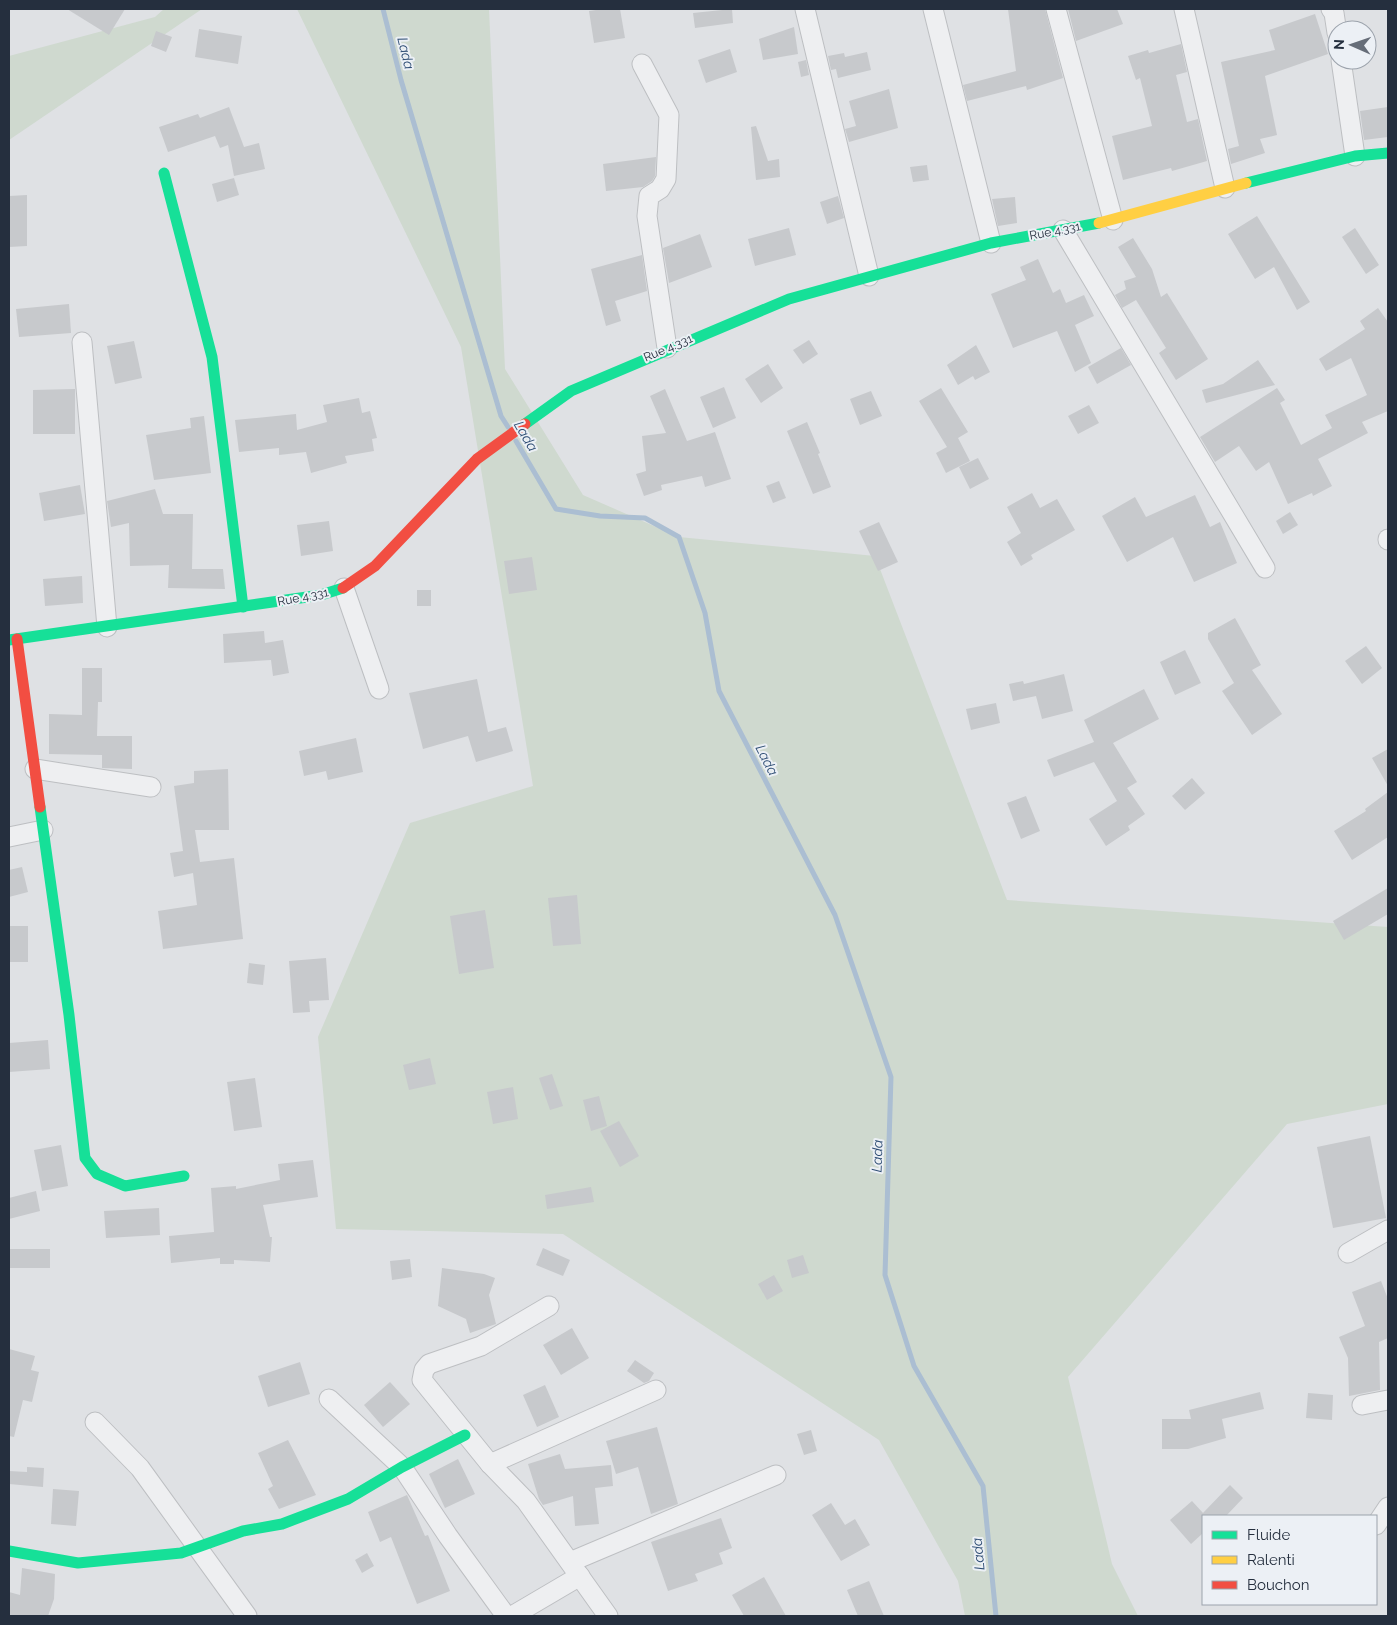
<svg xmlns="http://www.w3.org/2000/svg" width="1397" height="1625" font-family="Raleway,sans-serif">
	<rect width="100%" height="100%" fill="#dfe1e4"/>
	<!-- green -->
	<g fill="#cfd9cf">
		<path d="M164,9H202L9,140V56L155,17Z"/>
		<path d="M297,9H489L505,369L583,495L679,537L875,556L1007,900L1388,927V1104L1287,1124L1068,1377L1112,1564L1138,1616H965L958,1581L879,1440L563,1234L336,1229L318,1037L410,823L533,786L461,347Z"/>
	</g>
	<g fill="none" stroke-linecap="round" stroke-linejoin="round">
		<!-- stream -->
		<g stroke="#abbed2" stroke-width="5">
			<path d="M383,9L401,80L501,416L508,427"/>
			<path d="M516,441L556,509L600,516L645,518L679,537L705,613L719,691L835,915L891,1077L885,1275L914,1366L983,1486L996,1616"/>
		</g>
	</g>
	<!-- building -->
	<g fill="#c7c9cc">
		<path d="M67,9H125L109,35Z"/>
		<path d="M603,9H620L625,38L594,43L589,11Z"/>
		<path d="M732,9L733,23L695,28L693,13Z"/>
		<path d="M1008,9H1045L1063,78L1027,90L1026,86L967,101L963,85L1016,71Z"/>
		<path d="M1068,9H1117L1123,24L1076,41Z"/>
		<path d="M1315,14L1328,54L1265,76L1277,135L1260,139L1265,153L1231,164L1228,149L1239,146L1221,62L1275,50L1269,30Z"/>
		<path d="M794,27L798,54L763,60L759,39Z"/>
		<path d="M199,29L242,36L238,64L195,57Z"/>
		<path d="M156,31L172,37L166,52L151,46Z"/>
		<path d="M1181,44L1187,72L1176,75L1187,122L1198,119L1207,161L1172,171L1171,168L1123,180L1112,136L1152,126L1140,78L1136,80L1128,56L1148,50L1149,53Z"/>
		<path d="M730,49L737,72L706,83L698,60Z"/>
		<path d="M867,52L871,70L838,78L836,69L831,70L828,56L844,53L845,57Z"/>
		<path d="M806,60L809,75L801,77L798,62Z"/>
		<path d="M889,89L898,128L849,142L845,129L856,126L849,101Z"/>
		<path d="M229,107L244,147L259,143L265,169L234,176L228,145L220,148L215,136L168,152L159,127L198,114L200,118Z"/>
		<path d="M1388,107V137L1364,140L1360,111Z"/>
		<path d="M756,126L768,161L779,159L780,177L756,180L751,127Z"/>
		<path d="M656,157L655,176L652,181L643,187L606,191L603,164Z"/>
		<path d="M927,165L929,180L913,182L910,167Z"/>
		<path d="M234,178L239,195L217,202L212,184Z"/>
		<path d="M27,195V246L9,247V196Z"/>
		<path d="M838,196L844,218L827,224L820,202Z"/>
		<path d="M1015,197L1017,223L998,226L992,199Z"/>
		<path d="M1257,216L1310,302L1297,310L1274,267L1255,279L1228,234Z"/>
		<path d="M789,228L796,255L755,266L748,239Z"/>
		<path d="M1355,228L1379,265L1366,274L1342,237Z"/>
		<path d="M700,234L712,267L669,283L663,248Z"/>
		<path d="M1133,238L1152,269L1161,297L1167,293L1208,359L1176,380L1159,353L1166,348L1136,300L1122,308L1115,295L1126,289L1124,281L1136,277L1118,247Z"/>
		<path d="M642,255L647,291L615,301L621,321L606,326L591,269Z"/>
		<path d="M1038,259L1053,293L1060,289L1066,303L1084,295L1094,316L1075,325L1091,363L1075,372L1057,331L1013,348L991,294L1026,280L1020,267Z"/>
		<path d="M69,304L71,333L19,337L16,309Z"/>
		<path d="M1378,308L1388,322V411L1362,422L1368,433L1318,459L1332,486L1313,496L1312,493L1288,504L1269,462L1256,471L1239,446L1215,462L1200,437L1277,388L1285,400L1280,403L1301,445L1332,428L1325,415L1367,395L1351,358L1326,371L1319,359L1365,329L1360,321Z"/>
		<path d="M809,340L818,354L803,364L793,350Z"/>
		<path d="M134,341L142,378L115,384L107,346Z"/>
		<path d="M976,345L990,372L975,380L973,376L958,385L947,365Z"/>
		<path d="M1121,348L1131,365L1097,384L1088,367Z"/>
		<path d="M1258,360L1275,385L1206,403L1202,390L1223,384Z"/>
		<path d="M768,364L783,388L761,403L745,379Z"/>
		<path d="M724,387L736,418L713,428L700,397Z"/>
		<path d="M941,388L968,432L958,438L970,461L946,473L936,453L947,447L919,401Z"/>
		<path d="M75,389V434H33V390Z"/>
		<path d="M665,389L687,441L715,432L731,479L705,487L702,476L661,485L662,490L644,496L636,474L646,471L642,436L666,433L650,396Z"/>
		<path d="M871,391L882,416L860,425L850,399Z"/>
		<path d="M359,398L362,413L370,411L377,438L372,439L374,451L345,456L347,463L311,473L306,452L279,455V448L239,452L235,420L296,414L297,430L327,422L323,405Z"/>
		<path d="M1089,405L1099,423L1078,434L1068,416Z"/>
		<path d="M204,416L211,473L154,480L146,435L191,428L190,418Z"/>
		<path d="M807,422L820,453L818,454L831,487L813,494L787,431Z"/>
		<path d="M978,458L989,479L970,489L959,467Z"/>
		<path d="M779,481L786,498L773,503L766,486Z"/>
		<path d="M80,485L85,514L44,521L39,493Z"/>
		<path d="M155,489L163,514H193L192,569H223L225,589L168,588L169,565L130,566L129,523L111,527L107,501Z"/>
		<path d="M1032,493L1040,508L1057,499L1075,530L1031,555L1033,559L1021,566L1007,542L1021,533L1007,507Z"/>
		<path d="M1195,495L1210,527L1220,522L1237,563L1194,582L1173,537L1127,562L1102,516L1135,497L1146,517Z"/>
		<path d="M1290,512L1298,525L1283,534L1276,521Z"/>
		<path d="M329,521L333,551L301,556L297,525Z"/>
		<path d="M879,522L898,562L878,571L859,531Z"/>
		<path d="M532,557L537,590L509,594L504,561Z"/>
		<path d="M82,576L83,603L45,606L43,579Z"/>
		<rect x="417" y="590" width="14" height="16"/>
		<path d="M1235,618L1261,665L1252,670L1282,714L1252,735L1222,691L1234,683L1208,639V633Z"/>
		<path d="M264,631L265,643L283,640L289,673L273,676L271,660L224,663L223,634Z"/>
		<path d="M1366,646L1382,668L1362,684L1345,661Z"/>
		<path d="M1185,650L1201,683L1175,695L1160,662Z"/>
		<path d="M82,668H102V702H98L97,736H132V769L102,768V755L49,754V714L82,715Z"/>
		<path d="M1064,674L1073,711L1042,719L1036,696L1013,701L1009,684L1023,681L1024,684Z"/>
		<path d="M477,679L488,732L506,727L513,751L476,762L468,736L423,749L409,693Z"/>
		<path d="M1144,689L1159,719L1113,743L1137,782L1127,788L1145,814L1128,826L1130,830L1106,846L1089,819L1117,801L1094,762L1054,777L1047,760L1094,742L1084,720Z"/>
		<path d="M996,703L1000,723L971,730L966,709Z"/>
		<path d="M356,738L363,772L328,780L326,771L304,776L299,751Z"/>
		<path d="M1388,749V786L1372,758Z"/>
		<path d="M228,769L229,830H195L200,862L234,858L243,939L163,949L158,911L197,905L193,873L174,877L170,853L183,851L174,786L194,783V771Z"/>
		<path d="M1192,778L1205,793L1185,810L1172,796Z"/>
		<path d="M1388,792V837L1352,860L1334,831L1366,811L1365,809Z"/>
		<path d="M1026,796L1040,831L1021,839L1007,803Z"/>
		<path d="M22,867L28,892L9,897V870Z"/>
		<path d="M1388,888V914L1344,940L1333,921Z"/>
		<path d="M577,895L581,944L553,946L548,898Z"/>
		<path d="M485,910L494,968L459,974L450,916Z"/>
		<rect x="9" y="926" width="19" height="36"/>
		<path d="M326,958L329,1000L309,1001L310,1012L293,1013L289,961Z"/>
		<path d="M249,963L265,965L263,985L247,983Z"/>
		<path d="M48,1040L50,1069L9,1072V1043Z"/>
		<path d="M430,1058L436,1084L409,1090L403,1065Z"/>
		<path d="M552,1074L563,1106L550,1110L539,1078Z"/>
		<path d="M255,1078L262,1127L234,1131L227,1082Z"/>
		<path d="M513,1087L518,1119L493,1124L487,1092Z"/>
		<path d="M599,1096L607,1126L591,1131L583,1100Z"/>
		<path d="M619,1121L639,1156L620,1167L600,1131Z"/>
		<path d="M1370,1136L1386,1218L1333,1228L1317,1147Z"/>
		<path d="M61,1145L68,1186L42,1191L34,1150Z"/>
		<path d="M313,1160L318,1197L263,1205L270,1237H272L270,1262L234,1260V1264H220V1258L171,1263L169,1236L214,1232L211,1188L236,1186V1189L280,1180L278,1164Z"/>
		<path d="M591,1187L594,1202L547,1209L545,1195Z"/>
		<path d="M36,1191L40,1211L9,1219V1198Z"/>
		<path d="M159,1208L160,1235L106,1238L104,1211Z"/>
		<path d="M543,1248L570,1260L563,1276L536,1265Z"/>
		<rect x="9" y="1249" width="41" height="19"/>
		<path d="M803,1255L809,1273L792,1278L787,1260Z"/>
		<path d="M410,1259L412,1277L392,1280L390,1261Z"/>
		<path d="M442,1268L484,1274L495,1278L489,1295L496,1324L470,1333L466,1319L438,1306Z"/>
		<path d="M774,1275L783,1291L767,1300L758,1284Z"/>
		<path d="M1381,1281L1388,1299V1338L1379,1342L1380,1390L1349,1396L1348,1358L1339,1337L1365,1326L1352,1292Z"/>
		<path d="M572,1328L589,1358L561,1375L543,1345Z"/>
		<path d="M9,1349L35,1356L31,1370L39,1372L32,1402L23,1400L14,1437L9,1436Z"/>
		<path d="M635,1360L654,1373L649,1381L644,1383L627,1371Z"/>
		<path d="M300,1362L310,1394L268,1407L258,1376Z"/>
		<path d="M390,1382L410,1404L383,1427L364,1405Z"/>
		<path d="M545,1385L559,1417L537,1427L523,1395Z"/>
		<path d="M1260,1392L1264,1409L1222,1419L1226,1438L1188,1449H1162V1419H1191L1189,1410Z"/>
		<path d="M1308,1393L1333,1395L1332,1420L1306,1418Z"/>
		<path d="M657,1427L678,1504L651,1514L638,1467L616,1474L606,1441Z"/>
		<path d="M811,1430L817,1451L804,1455L797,1434Z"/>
		<path d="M288,1440L316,1495L279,1509L268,1489L273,1486L258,1453Z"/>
		<path d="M560,1454L565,1469L611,1465L613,1486L595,1488L599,1524L575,1526L573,1496L543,1505L539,1499L528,1464Z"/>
		<path d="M458,1459L475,1494L445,1508L429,1474Z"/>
		<path d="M27,1467L44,1468L43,1487L9,1484V1471L27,1472Z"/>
		<path d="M1230,1485L1243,1498L1226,1516H1203V1533L1191,1544L1170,1520L1192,1501L1203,1513Z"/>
		<path d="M53,1489L79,1491L76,1526L51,1524Z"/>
		<path d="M407,1495L425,1536L428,1535L450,1591L417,1604L391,1537L380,1542L368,1512Z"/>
		<path d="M831,1503L845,1525L855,1519L870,1545L841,1561L812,1515Z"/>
		<path d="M721,1518L732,1548L719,1553L723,1564L695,1574L698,1581L668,1591L651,1542Z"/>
		<path d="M367,1553L374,1566L362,1573L355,1560Z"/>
		<path d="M22,1568L55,1574L54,1599L48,1616H9V1592L20,1595Z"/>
		<path d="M764,1577L786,1616H744L732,1595Z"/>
		<path d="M869,1581L884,1616H858L847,1590Z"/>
	</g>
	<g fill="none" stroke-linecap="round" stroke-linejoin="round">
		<!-- street casing -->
		<g stroke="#bdbfc2" stroke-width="21">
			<g id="street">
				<path d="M805,9L869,276"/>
				<path d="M933,9L991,243"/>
				<path d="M1056,9L1113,220"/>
				<path d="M1184,9L1225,188"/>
				<path d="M1331,9L1334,13L1337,33"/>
				<path d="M1341,60L1355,156"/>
				<path d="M642,64L669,115L666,179L660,189L649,196L647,216L667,348"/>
				<path d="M1063,230L1265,568"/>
				<path d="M82,342L107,627"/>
				<path d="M1388,539V540"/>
				<path d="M344,588L379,689"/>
				<path d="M35,769L151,787"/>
				<path d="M9,837L43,830"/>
				<path d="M1348,1253L1388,1230"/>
				<path d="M549,1306L481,1346L429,1364L424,1370L422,1380L490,1464L526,1501L608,1616"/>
				<path d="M329,1399L402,1467L448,1536L506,1616"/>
				<path d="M1362,1405L1388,1400"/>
				<path d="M95,1422L140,1468L247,1616"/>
				<path d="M490,1464L656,1390"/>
				<path d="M1376,1525L1388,1507"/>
				<path d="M570,1562L776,1475"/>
				<path d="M512,1616L580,1576"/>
			</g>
		</g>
		<!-- street -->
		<use href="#street" stroke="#eeeff1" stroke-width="19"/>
		<!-- fast -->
		<g stroke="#16e098" stroke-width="11">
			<path d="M164,173L212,357L243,607"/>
			<path d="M1246,183L1355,156L1388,153"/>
			<path d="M525,424L571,391L789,299L991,243L1099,223"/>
			<path d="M9,640L321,595L343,588"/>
			<path d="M40,807L69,1015L85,1158L97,1174L125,1186L184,1176"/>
			<path d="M9,1551L78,1563L181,1553L243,1531L282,1524L348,1499L402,1467L465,1435"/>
		</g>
		<!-- slow -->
		<path stroke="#ffcf43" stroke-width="11" d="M1099,223L1246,183"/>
		<!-- jam -->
		<g stroke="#f24e42" stroke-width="11">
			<path d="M343,588L375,566L477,459L525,424"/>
			<path d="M17,639L40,807"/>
		</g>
	</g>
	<g text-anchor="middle" stroke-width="4" stroke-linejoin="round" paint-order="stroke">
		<!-- street labels -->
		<g font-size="12" fill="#252f3e" stroke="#ecf0f5">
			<text transform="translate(1055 231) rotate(-11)" y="4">Rue 4.331</text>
			<text transform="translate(668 348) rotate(-23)" y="4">Rue 4.331</text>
			<text transform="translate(303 597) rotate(-11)" y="4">Rue 4.331</text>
		</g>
		<!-- water labels -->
		<g font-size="14" font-style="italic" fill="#2e4d74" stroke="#ecf0f5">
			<text transform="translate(406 53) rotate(76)" y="5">Lada</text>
			<text transform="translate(526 436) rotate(60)" y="5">Lada</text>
			<text transform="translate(767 760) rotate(63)" y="5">Lada</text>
			<text transform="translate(877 1156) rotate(-88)" y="5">Lada</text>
			<text transform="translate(978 1554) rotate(-95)" y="5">Lada</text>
		</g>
	</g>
	<!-- border -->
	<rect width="1397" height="1625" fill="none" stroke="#252f3e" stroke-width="20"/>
	<!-- legend -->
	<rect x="1202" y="1515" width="175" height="90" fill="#ecf0f5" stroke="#9ca3ac"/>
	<rect x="1212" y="1531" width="25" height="8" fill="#16e098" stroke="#9ca3ac"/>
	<text x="1247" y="1540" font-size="15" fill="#252f3e">Fluide</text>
	<rect x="1212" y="1556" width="25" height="8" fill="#ffcf43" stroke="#9ca3ac"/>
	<text x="1247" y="1565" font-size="15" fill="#252f3e">Ralenti</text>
	<rect x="1212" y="1581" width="25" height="8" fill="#f24e42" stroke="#9ca3ac"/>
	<text x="1247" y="1590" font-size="15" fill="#252f3e">Bouchon</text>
	<!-- north arrow -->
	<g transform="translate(1352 45) rotate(272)"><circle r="24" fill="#ecf0f5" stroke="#9ca3ac"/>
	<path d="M0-4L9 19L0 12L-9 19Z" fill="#666d78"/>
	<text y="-8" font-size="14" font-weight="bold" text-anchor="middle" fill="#252f3e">N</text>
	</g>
</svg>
